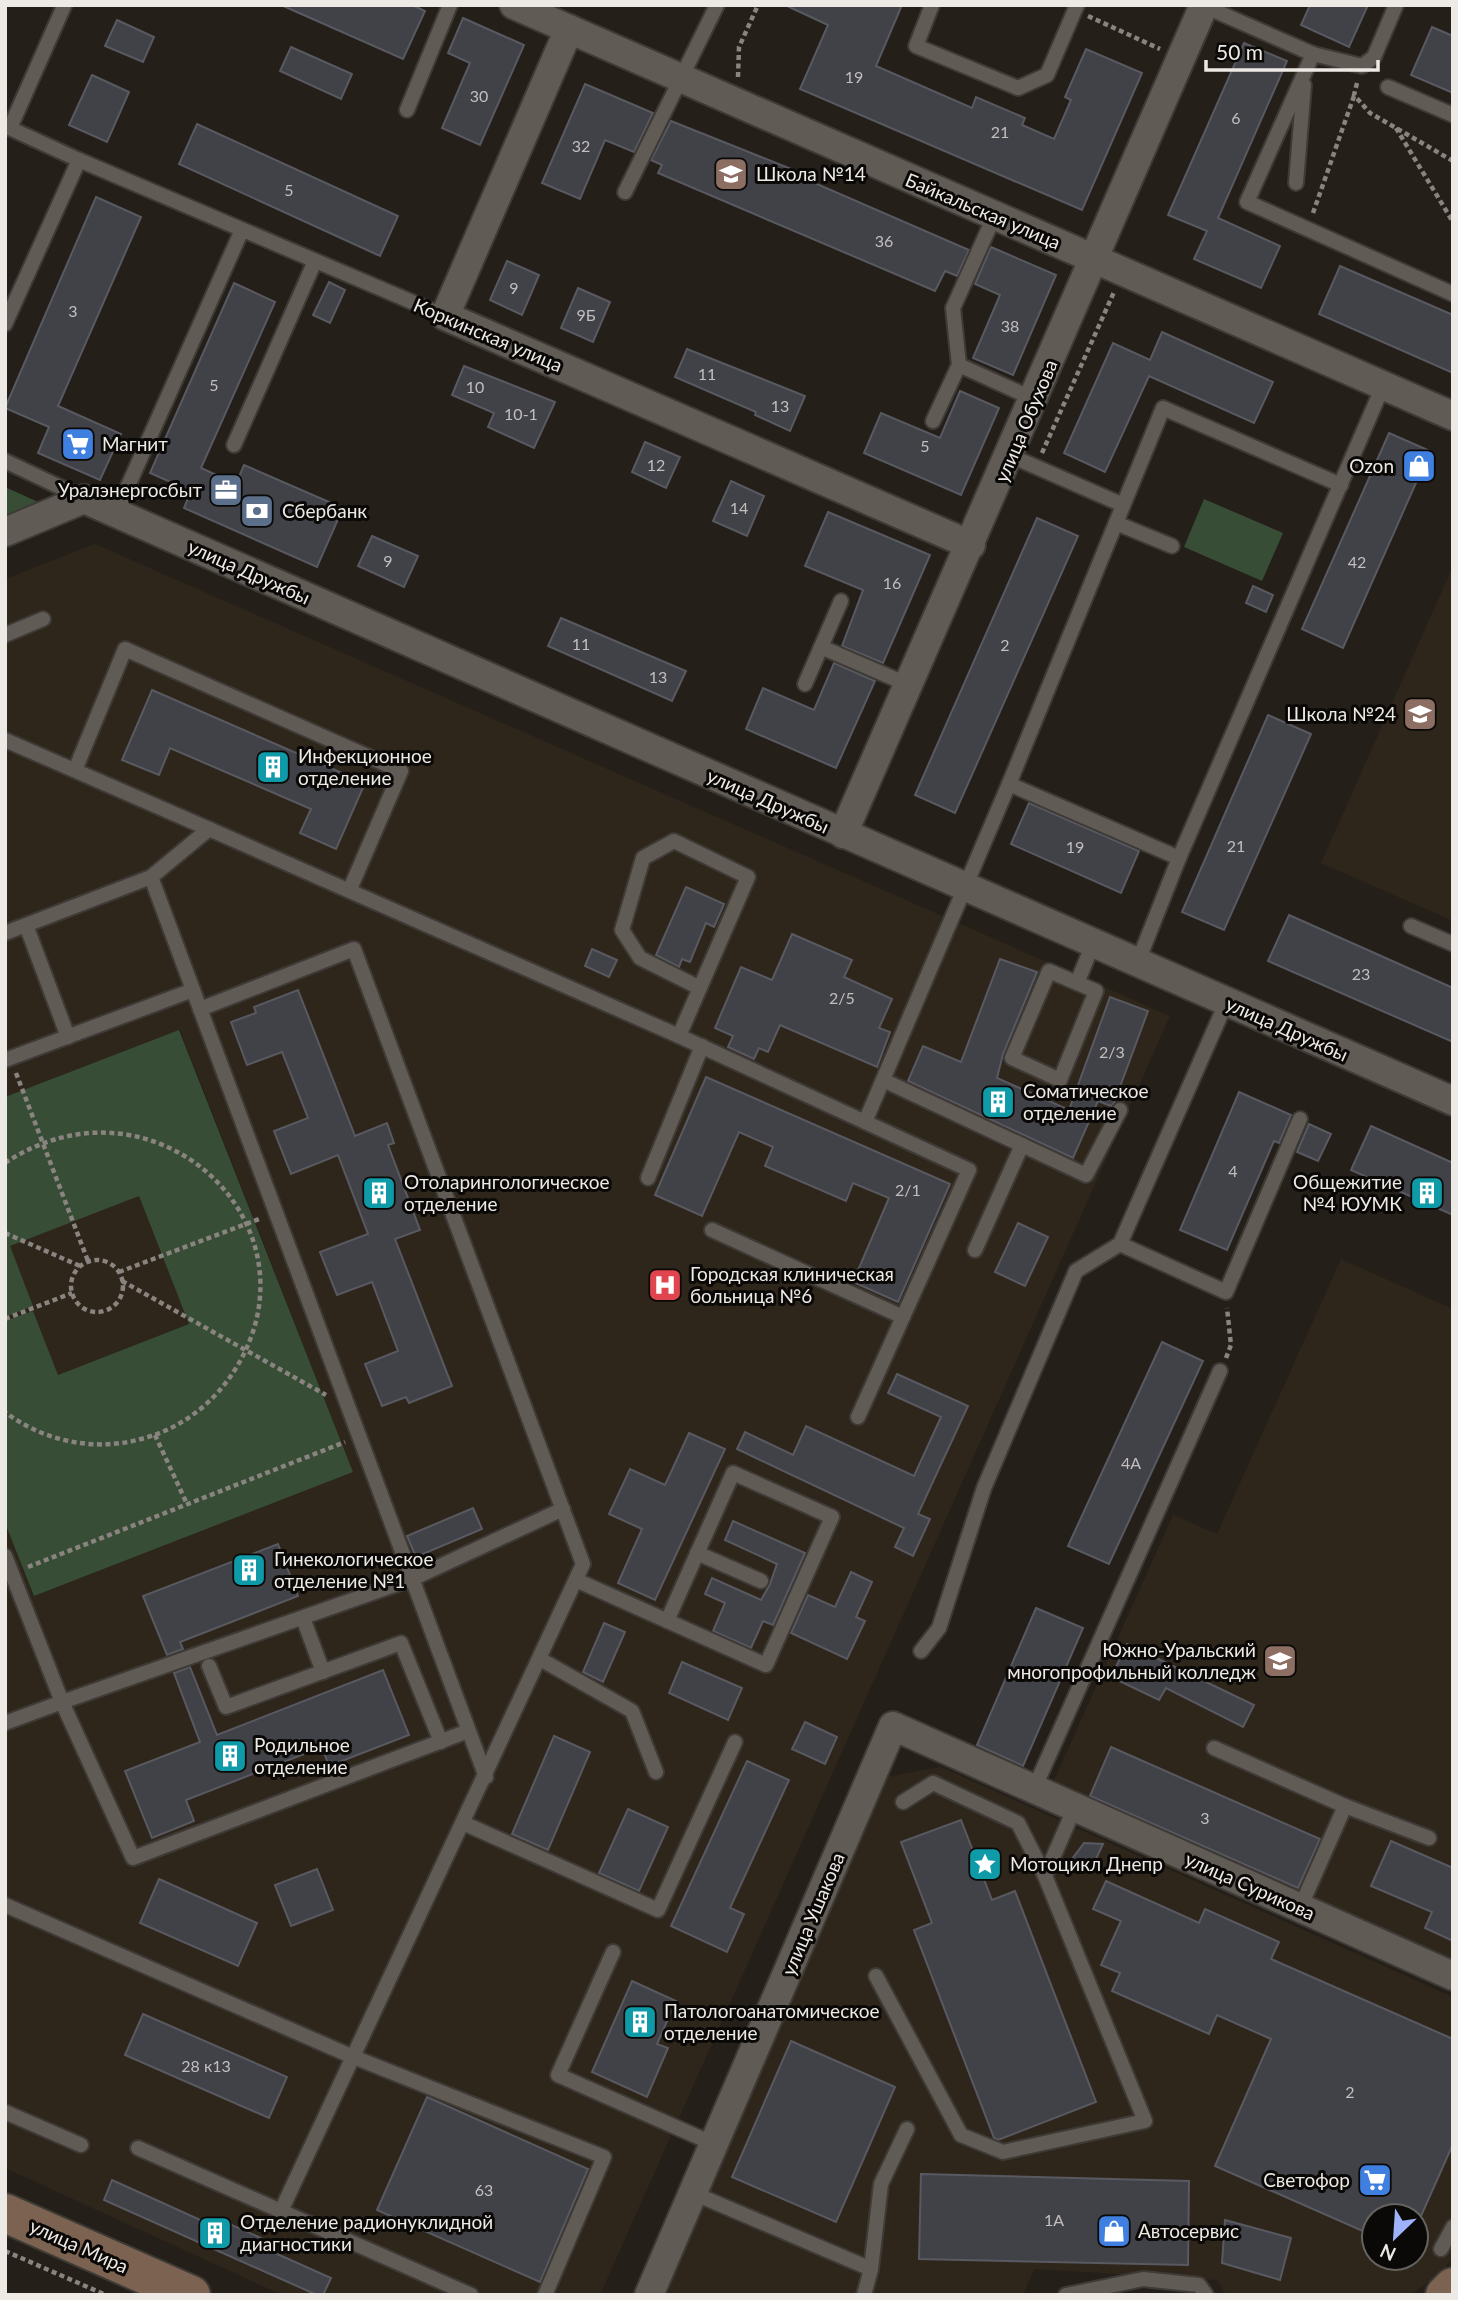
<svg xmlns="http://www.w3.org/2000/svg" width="1458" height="2300" font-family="Lato,sans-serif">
	<rect width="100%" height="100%" fill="#241f19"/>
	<!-- built -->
	<g fill="#2f261b" fill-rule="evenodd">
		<path d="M95,544L1170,1016L600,2295H282L5,2168V1523L34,1596L353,1472L180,1030L5,1097V579Z"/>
		<path d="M1453,566V921L1321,863Z"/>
		<path d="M139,1196L189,1324L58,1375L33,1311L5,1321V1317L33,1306L9,1246Z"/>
		<path d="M1341,1259L1453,1309V1967L1051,1787L1173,1515L1217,1534Z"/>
		<path d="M941,1767L1453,1997V2258L1441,2272L1411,2295H1226L1217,2280L1034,2269L1023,2295H664L885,1777ZM1374,2216H1416V2258H1374Z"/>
	</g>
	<!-- green -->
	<g fill="#384d35">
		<path d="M5,487L47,506L5,524Z"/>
		<path d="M1204,499L1283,533L1262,581L1184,547Z"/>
		<path d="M179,1030L353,1472L34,1596L5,1523V1321L33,1311L58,1375L189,1324L139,1196L10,1246L33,1306L5,1317V1097Z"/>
	</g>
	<!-- building -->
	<g fill="#414148" stroke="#595961" stroke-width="2">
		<path d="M281,5H412L425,11L403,59Z"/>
		<path d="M785,5H902L876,66L972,108L976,97L1025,118L1022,125L1054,139L1071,100L1065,97L1086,49L1142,73L1082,210L800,89L828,25Z"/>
		<path d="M1310,5H1368L1349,47L1301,25Z"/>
		<path d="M463,18L524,45L480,145L442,128L470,63L448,53Z"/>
		<path d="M117,20L154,37L143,62L105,46Z"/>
		<path d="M1432,27L1453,36V93L1411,75Z"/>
		<path d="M1244,43L1287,61L1218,218L1280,246L1261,288L1194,259L1207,231L1168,215Z"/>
		<path d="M291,47L352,74L341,99L280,71Z"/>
		<path d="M92,75L129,92L107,142L69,125Z"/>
		<path d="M585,84L653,113L634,152L605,140L580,199L542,183Z"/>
		<path d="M671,121L804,174L803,178L969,250L957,276L945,271L935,291L658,173L662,165L651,160Z"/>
		<path d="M197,124L398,216L380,256L179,164Z"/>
		<path d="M96,197L141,217L58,406L121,434L100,480L38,453L49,427L5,408Z"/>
		<path d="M991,247L1056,275L1013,375L973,358L1000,295L975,284Z"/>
		<path d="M507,261L539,275L522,315L490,300Z"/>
		<path d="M1340,266L1453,315V373L1319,314Z"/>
		<path d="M329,282L345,290L330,323L313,315Z"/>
		<path d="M234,283L275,302L201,468L236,484L244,465L343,508L317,567L184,508L191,491L150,473Z"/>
		<path d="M578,288L610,302L593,342L561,328Z"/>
		<path d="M1162,332L1273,382L1254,423L1149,376L1105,472L1064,453L1113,343L1150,360Z"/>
		<path d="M687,349L805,396L790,431L755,415L756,412L675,377Z"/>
		<path d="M464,366L555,402L534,448L488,427L494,413L452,395Z"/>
		<path d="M960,391L999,408L961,495L864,453L881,413L940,438Z"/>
		<path d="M1389,433L1430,451L1343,648L1302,629Z"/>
		<path d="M645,442L680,457L666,488L632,472Z"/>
		<path d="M731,481L764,496L747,536L713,521Z"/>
		<path d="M828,512L930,555L883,663L842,646L863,590L805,566Z"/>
		<path d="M1037,518L1078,536L955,813L915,795Z"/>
		<path d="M372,536L418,556L404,587L358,566Z"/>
		<path d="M1253,586L1273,595L1266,612L1246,603Z"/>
		<path d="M561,618L686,671L672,701L548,646Z"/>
		<path d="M834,663L875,681L836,768L746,729L763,688L814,710Z"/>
		<path d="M152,690L365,783L336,849L300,833L311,809L170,748L159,775L122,760Z"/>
		<path d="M1268,715L1311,734L1224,930L1182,912Z"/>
		<path d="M1029,803L1139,851L1121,893L1011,844Z"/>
		<path d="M686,887L724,904L714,927L706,923L690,962L682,959L679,967L656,955Z"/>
		<path d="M1289,915L1453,988V1042L1268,961Z"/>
		<path d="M792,934L852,960L844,977L892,999L879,1028L890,1032L877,1067L780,1025L768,1052L759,1048L754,1059L728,1047L733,1036L715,1028L741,967L772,980Z"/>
		<path d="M592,949L617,960L609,977L585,966Z"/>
		<path d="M1000,959L1037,972L1003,1054L997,1078L1069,1110L1110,997L1148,1011L1114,1103L1111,1106L1098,1101L1073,1158L908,1081L923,1046L961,1062Z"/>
		<path d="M298,990L355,1136L387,1123L394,1143L388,1145L420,1230L395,1239L452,1386L409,1403L406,1397L382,1406L365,1364L398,1351L372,1282L337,1295L320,1252L368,1234L338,1155L291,1174L274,1131L308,1118L282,1052L247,1065L231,1022L256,1013L254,1007Z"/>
		<path d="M706,1077L950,1184L898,1302L853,1282L889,1198L853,1183L846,1201L765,1166L773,1147L739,1132L702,1216L655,1195Z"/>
		<path d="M1239,1092L1291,1115L1279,1143L1274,1141L1227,1250L1180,1230Z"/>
		<path d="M1309,1124L1331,1134L1318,1161L1297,1152Z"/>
		<path d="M1371,1126L1453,1163V1215L1351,1170Z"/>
		<path d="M1018,1223L1048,1237L1025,1286L995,1272Z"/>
		<path d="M1162,1342L1203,1361L1109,1564L1068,1546Z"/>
		<path d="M897,1374L968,1406L918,1514L930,1519L913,1556L895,1547L904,1528L737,1449L745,1432L793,1455L806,1426L914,1476L941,1417L888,1393Z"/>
		<path d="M689,1433L725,1449L655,1600L618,1583L642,1529L609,1514L630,1469L665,1485Z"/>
		<path d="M473,1508L482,1529L416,1557L407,1536Z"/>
		<path d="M733,1521L805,1553L773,1625L763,1621L751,1648L713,1631L725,1603L705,1594L712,1578L761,1600L770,1584L777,1564L725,1540Z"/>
		<path d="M278,1544L298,1596L180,1642L183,1649L167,1655L143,1596Z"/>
		<path d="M851,1572L872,1582L856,1617L865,1621L847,1659L791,1633L808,1595L835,1607Z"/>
		<path d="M1036,1608L1083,1628L1023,1766L977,1745Z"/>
		<path d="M604,1623L625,1632L603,1682L583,1672Z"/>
		<path d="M1127,1644L1254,1705L1243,1727L1166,1688L1159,1700L1111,1677Z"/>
		<path d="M682,1662L742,1688L728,1720L669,1693Z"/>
		<path d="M190,1667L217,1735L383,1670L409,1735L329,1766L322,1747L186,1800L194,1821L152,1838L125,1771L200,1742L174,1673Z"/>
		<path d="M805,1722L837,1737L825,1764L792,1749Z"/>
		<path d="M554,1736L590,1752L548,1850L512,1834Z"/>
		<path d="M1111,1747L1320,1839L1298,1888L1090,1796Z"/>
		<path d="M747,1761L789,1780L730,1908L744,1914L727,1952L671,1926Z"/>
		<path d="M628,1809L668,1827L639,1891L599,1873Z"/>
		<path d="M961,1820L992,1900L1015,1891L1096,2102L998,2140L994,2138L914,1930L932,1923L901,1842Z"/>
		<path d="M1391,1841L1453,1868V1941L1425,1928L1432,1912L1371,1886Z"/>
		<path d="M1084,1843L1103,1844L1092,1868L1072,1859Z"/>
		<path d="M317,1869L333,1910L291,1926L275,1885Z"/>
		<path d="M159,1879L257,1923L238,1966L140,1923Z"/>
		<path d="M1106,1881L1199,1923L1205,1909L1279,1942L1271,1959L1453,2039V2144L1421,2216H1374V2236L1215,2166L1271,2039L1217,2015L1209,2034L1112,1991L1120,1973L1101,1965L1121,1921L1093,1909Z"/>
		<path d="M632,1981L676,2001L657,2044L668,2048L647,2097L592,2072Z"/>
		<path d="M143,2014L287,2077L269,2118L125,2055Z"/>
		<path d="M791,2041L895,2087L836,2222L732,2177Z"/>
		<path d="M427,2097L588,2169L540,2282L377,2210Z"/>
		<path d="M921,2174L1189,2181L1188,2265L919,2259Z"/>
		<path d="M112,2180L220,2229L223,2221L261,2238L257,2245L331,2278L323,2295H317L104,2200Z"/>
		<path d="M1225,2220L1291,2238L1280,2280L1222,2263Z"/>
	</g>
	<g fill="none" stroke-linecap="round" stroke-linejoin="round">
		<!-- lane casing -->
		<g stroke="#3e3a36" stroke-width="18">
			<g id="lane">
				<path d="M932,5L916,46L1018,88L1047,75L1077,5"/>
				<path d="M1396,5L1374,57L1362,66L1313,54L1247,202L1453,294"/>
				<path d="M1204,6L1313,54"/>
				<path d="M1388,87L1453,115"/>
				<path d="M407,110L450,5"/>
				<path d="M5,126L79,160L445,316"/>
				<path d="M10,128L64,6"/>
				<path d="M1296,183L1304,85"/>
				<path d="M625,192L717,5"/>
				<path d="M994,217L953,308L959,365L1036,400"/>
				<path d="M5,324L79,160"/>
				<path d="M933,421L959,365"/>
				<path d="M234,445L315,261"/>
				<path d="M1011,456L1123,505"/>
				<path d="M5,461L83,498"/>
				<path d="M116,513L242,230"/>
				<path d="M1116,523L1172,546"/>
				<path d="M5,635L43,619"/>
				<path d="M821,647L909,685"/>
				<path d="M805,684L841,601"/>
				<path d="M5,740L209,829"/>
				<path d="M75,770L125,649L401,771L350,889"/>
				<path d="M1009,784L1179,858"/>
				<path d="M151,877L486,1777"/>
				<path d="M26,925L68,1037"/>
				<path d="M1411,926L1453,944"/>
				<path d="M5,933L151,877L209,829L679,1036L969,1170L858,1417"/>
				<path d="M1137,964L1179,858L1383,386"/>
				<path d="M1077,983L1049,971L1012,1058L1060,1080L1096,991L1077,983L1093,944"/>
				<path d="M1226,1003L1120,1244L1226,1292L1300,1119"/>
				<path d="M200,1009L354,949L583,1564L281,2211"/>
				<path d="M679,1036L748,877L674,841L643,858L622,930L640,958L700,988"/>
				<path d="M5,1060L193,990"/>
				<path d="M883,1080L1086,1175L1120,1110"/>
				<path d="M865,1122L1009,784L1163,408L1341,485"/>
				<path d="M648,1178L702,1046"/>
				<path d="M712,1230L903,1317"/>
				<path d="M975,1250L1022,1145"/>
				<path d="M697,1553L761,1581"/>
				<path d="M5,1556L62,1702L412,1579L563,1509"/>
				<path d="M576,1580L766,1665L832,1517L733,1473L667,1621"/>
				<path d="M303,1618L323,1672"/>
				<path d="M921,1651L939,1628L984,1488L1076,1271L1120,1244"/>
				<path d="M540,1659L632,1711L656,1772"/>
				<path d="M209,1666L226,1707L401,1643L441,1742"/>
				<path d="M5,1723L62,1702L133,1858L468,1731"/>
				<path d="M1214,1748L1345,1806L1429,1838"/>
				<path d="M1034,1789L1220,1371"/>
				<path d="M903,1802L933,1783L1018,1823L1045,1876"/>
				<path d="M463,1823L658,1910L735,1742"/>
				<path d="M5,1905L351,2056L604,2157L545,2295"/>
				<path d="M1300,1908L1345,1806"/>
				<path d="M613,1952L558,2075L714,2144"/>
				<path d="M876,1976L961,2135L1003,2152L1145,2121L1045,1876L1075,1807"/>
				<path d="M5,2112L81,2145"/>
				<path d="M138,2148L471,2295"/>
				<path d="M693,2193L871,2269"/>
				<path d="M1441,2249L1453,2227"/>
				<path d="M864,2295L871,2269L881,2184L907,2129"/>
				<path d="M1066,2295L1143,2279L1199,2285L1206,2295"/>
			</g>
		</g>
		<!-- street casing -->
		<g stroke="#3e3a36" stroke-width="32">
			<g id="street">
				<path d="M514,5L1453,416"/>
				<path d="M569,29L445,316L971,545"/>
				<path d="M5,532L84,499L1453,1101"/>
				<path d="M843,834C965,558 1086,282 1204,5"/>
				<path d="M649,2295L893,1726L1453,1976"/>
			</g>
		</g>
		<!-- secondary casing -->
		<g stroke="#3e3a36" stroke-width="42">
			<g id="secondary">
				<path d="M5,2213L191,2295"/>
				<path d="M1445,2295L1453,2287"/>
			</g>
		</g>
		<!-- path -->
		<g stroke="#89847f" stroke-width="4.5" stroke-dasharray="5 3.5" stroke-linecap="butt">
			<path d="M1088,16L1160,49"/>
			<path d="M738,77L739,47L758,5"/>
			<path d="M1357,83L1354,95L1370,113L1453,161"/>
			<path d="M1396,128L1453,222"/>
			<path d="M1313,213L1354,96"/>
			<path d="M1042,453L1114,292"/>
			<path d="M16,1073L88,1261"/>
			<path d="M5,1163C153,1065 325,1223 236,1368C214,1404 180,1429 141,1439C94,1452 43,1441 5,1412"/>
			<path d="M5,1233L80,1266"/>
			<circle cx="97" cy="1286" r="26"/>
			<path d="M119,1272L262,1218"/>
			<path d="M122,1281L326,1395"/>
			<path d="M5,1319L72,1293"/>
			<path d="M1226,1358L1231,1345L1227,1308"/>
			<path d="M155,1435L187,1504"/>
			<path d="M28,1567L345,1442"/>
			<path d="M5,2251L106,2295"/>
		</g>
		<!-- lane -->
		<use href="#lane" stroke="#615b55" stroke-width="14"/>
		<!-- street -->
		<use href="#street" stroke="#615b55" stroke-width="28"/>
		<!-- secondary -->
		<use href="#secondary" stroke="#7c6250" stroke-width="38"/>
	</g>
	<!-- icons -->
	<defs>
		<g id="school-square" transform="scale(1.75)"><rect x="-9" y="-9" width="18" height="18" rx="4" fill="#8d6e63" stroke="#0b0907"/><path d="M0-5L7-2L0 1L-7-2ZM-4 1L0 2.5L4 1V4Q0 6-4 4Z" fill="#fff"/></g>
		<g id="supermarket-square" transform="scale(1.75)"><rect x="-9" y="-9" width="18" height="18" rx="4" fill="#3f7fe0" stroke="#0b0907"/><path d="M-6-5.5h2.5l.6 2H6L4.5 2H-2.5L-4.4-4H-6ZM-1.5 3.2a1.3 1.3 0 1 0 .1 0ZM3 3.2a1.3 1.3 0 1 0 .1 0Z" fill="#fff"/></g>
		<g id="shop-square" transform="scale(1.75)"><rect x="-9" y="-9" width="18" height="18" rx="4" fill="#3f7fe0" stroke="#0b0907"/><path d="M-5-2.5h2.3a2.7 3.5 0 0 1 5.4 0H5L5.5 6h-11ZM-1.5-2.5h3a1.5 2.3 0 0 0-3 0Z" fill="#fff"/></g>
		<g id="office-square" transform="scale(1.75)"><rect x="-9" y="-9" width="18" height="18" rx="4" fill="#5c6f8a" stroke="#0b0907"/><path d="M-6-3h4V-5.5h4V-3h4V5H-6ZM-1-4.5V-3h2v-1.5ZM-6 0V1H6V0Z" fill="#fff"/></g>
		<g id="bank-square" transform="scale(1.75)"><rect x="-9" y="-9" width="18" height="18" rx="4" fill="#5c6f8a" stroke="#0b0907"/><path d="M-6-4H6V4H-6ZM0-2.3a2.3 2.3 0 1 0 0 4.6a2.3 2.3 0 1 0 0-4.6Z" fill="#fff"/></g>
		<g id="building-square" transform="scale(1.75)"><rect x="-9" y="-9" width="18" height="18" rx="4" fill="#0f9aa8" stroke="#0b0907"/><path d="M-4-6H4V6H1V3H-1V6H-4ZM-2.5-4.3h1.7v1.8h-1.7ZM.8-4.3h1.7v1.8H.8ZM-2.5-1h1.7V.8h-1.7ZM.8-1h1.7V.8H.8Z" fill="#fff"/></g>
		<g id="hospital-square" transform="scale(1.75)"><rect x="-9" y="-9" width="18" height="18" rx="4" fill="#e0444e" stroke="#0b0907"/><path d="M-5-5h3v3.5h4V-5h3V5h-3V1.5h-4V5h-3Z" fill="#fff"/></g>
		<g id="university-square" transform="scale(1.75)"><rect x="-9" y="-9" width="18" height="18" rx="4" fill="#8d6e63" stroke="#0b0907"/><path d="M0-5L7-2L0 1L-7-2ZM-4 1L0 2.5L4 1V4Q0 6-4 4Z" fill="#fff"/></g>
		<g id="sight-square" transform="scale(1.75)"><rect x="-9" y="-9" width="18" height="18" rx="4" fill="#0f9aa8" stroke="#0b0907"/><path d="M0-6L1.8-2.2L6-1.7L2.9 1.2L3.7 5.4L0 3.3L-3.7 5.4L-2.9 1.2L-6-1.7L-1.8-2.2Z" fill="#fff"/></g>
	</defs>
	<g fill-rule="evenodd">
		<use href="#school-square" x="731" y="174"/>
		<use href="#supermarket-square" x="78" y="444"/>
		<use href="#shop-square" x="1419" y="466"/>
		<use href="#office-square" x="226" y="490"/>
		<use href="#bank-square" x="257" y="511"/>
		<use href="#school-square" x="1420" y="714"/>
		<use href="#building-square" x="273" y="767"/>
		<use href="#building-square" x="998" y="1102"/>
		<use href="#building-square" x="379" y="1193"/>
		<use href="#building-square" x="1427" y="1193"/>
		<use href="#hospital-square" x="665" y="1285"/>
		<use href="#building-square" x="249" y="1570"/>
		<use href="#university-square" x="1280" y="1661"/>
		<use href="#building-square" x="230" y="1756"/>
		<use href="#sight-square" x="985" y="1864"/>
		<use href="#building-square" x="640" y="2022"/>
		<use href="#supermarket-square" x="1375" y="2180"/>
		<use href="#shop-square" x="1114" y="2231"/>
		<use href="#building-square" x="215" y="2233"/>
	</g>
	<g text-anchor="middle" stroke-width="6" stroke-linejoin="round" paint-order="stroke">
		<!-- number labels -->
		<g font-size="16" fill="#c2bfbe">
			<text x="854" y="83">19</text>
			<text x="479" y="102">30</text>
			<text x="1236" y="124">6</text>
			<text x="1000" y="138">21</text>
			<text x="581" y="152">32</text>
			<text x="289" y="196">5</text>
			<text x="884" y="247">36</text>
			<text x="514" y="294">9</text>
			<text x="73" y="317">3</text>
			<text x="586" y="321">9Б</text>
			<text x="1010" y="332">38</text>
			<text x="707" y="380">11</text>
			<text x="214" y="391">5</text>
			<text x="475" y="393">10</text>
			<text x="780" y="412">13</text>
			<text x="521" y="420">10-1</text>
			<text x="925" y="452">5</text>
			<text x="656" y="471">12</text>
			<text x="739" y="514">14</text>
			<text x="388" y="567">9</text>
			<text x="1357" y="568">42</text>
			<text x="892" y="589">16</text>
			<text x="581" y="650">11</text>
			<text x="1005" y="651">2</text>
			<text x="658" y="683">13</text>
			<text x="1236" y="852">21</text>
			<text x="1075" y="853">19</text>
			<text x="1361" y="980">23</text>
			<text x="842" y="1004">2/5</text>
			<text x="1112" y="1058">2/3</text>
			<text x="1233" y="1177">4</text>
			<text x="908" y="1196">2/1</text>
			<text x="1131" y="1469">4А</text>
			<text x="1205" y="1824">3</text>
			<text x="206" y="2072">28 к13</text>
			<text x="1350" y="2098">2</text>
			<text x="484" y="2196">63</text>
			<text x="1054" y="2226">1А</text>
		</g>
		<!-- poi labels -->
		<g font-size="19" fill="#ede9e5" stroke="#0b0907" text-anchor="start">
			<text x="756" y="181">Школа №14</text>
			<text x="102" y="451">Магнит</text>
			<text x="1394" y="473" text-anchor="end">Ozon</text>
			<text x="202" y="497" text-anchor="end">Уралэнергосбыт</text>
			<text x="282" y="518">Сбербанк</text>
			<text x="1396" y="721" text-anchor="end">Школа №24</text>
			<text x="298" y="763">Инфекционное<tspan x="298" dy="22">отделение</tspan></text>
			<text x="1023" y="1098">Соматическое<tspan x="1023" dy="22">отделение</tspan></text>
			<text x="404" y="1189">Отоларингологическое<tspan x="404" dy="22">отделение</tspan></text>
			<text x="1402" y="1189" text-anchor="end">Общежитие<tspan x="1402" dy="22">№4 ЮУМК</tspan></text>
			<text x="690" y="1281">Городская клиническая<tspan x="690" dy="22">больница №6</tspan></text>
			<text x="274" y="1566">Гинекологическое<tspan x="274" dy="22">отделение №1</tspan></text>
			<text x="1256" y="1657" text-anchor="end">Южно-Уральский<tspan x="1256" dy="22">многопрофильный колледж</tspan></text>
			<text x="254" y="1752">Родильное<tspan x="254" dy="22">отделение</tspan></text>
			<text x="1010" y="1871">Мотоцикл Днепр</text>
			<text x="664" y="2018">Патологоанатомическое<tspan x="664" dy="22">отделение</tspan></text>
			<text x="1350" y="2187" text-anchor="end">Светофор</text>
			<text x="240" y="2229">Отделение радионуклидной<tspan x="240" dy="22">диагностики</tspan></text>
			<text x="1138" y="2238">Автосервис</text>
		</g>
		<!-- street labels -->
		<g font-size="19" fill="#ede9e5" stroke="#0b0907">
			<text transform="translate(983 211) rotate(23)" y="7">Байкальская улица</text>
			<text transform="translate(488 335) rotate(23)" y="7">Коркинская улица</text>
			<text transform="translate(1026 421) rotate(-67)" y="7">улица Обухова</text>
			<text transform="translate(249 572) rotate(24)" y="7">улица Дружбы</text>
			<text transform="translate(768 801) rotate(24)" y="7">улица Дружбы</text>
			<text transform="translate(1287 1029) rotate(24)" y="7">улица Дружбы</text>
			<text transform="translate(1250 1886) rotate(24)" y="7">улица Сурикова</text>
			<text transform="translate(813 1914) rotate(-67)" y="7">улица Ушакова</text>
			<text transform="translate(79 2246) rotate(24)" y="7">улица Мира</text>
		</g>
	</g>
	<!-- border -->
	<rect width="1458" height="2300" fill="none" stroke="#ede9e5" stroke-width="14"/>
	<!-- north arrow -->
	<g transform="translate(1395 2237) rotate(205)"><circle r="33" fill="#0b0907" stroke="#656360" stroke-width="2"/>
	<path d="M0-5L12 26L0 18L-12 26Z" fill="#9fb3fd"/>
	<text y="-10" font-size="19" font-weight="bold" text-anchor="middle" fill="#ede9e5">N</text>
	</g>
	<!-- scale -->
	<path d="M1206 60v10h172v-10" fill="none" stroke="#ede9e5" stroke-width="3.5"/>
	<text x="1216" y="60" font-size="21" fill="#ede9e5" stroke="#0b0907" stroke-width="5" paint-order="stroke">50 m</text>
</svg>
